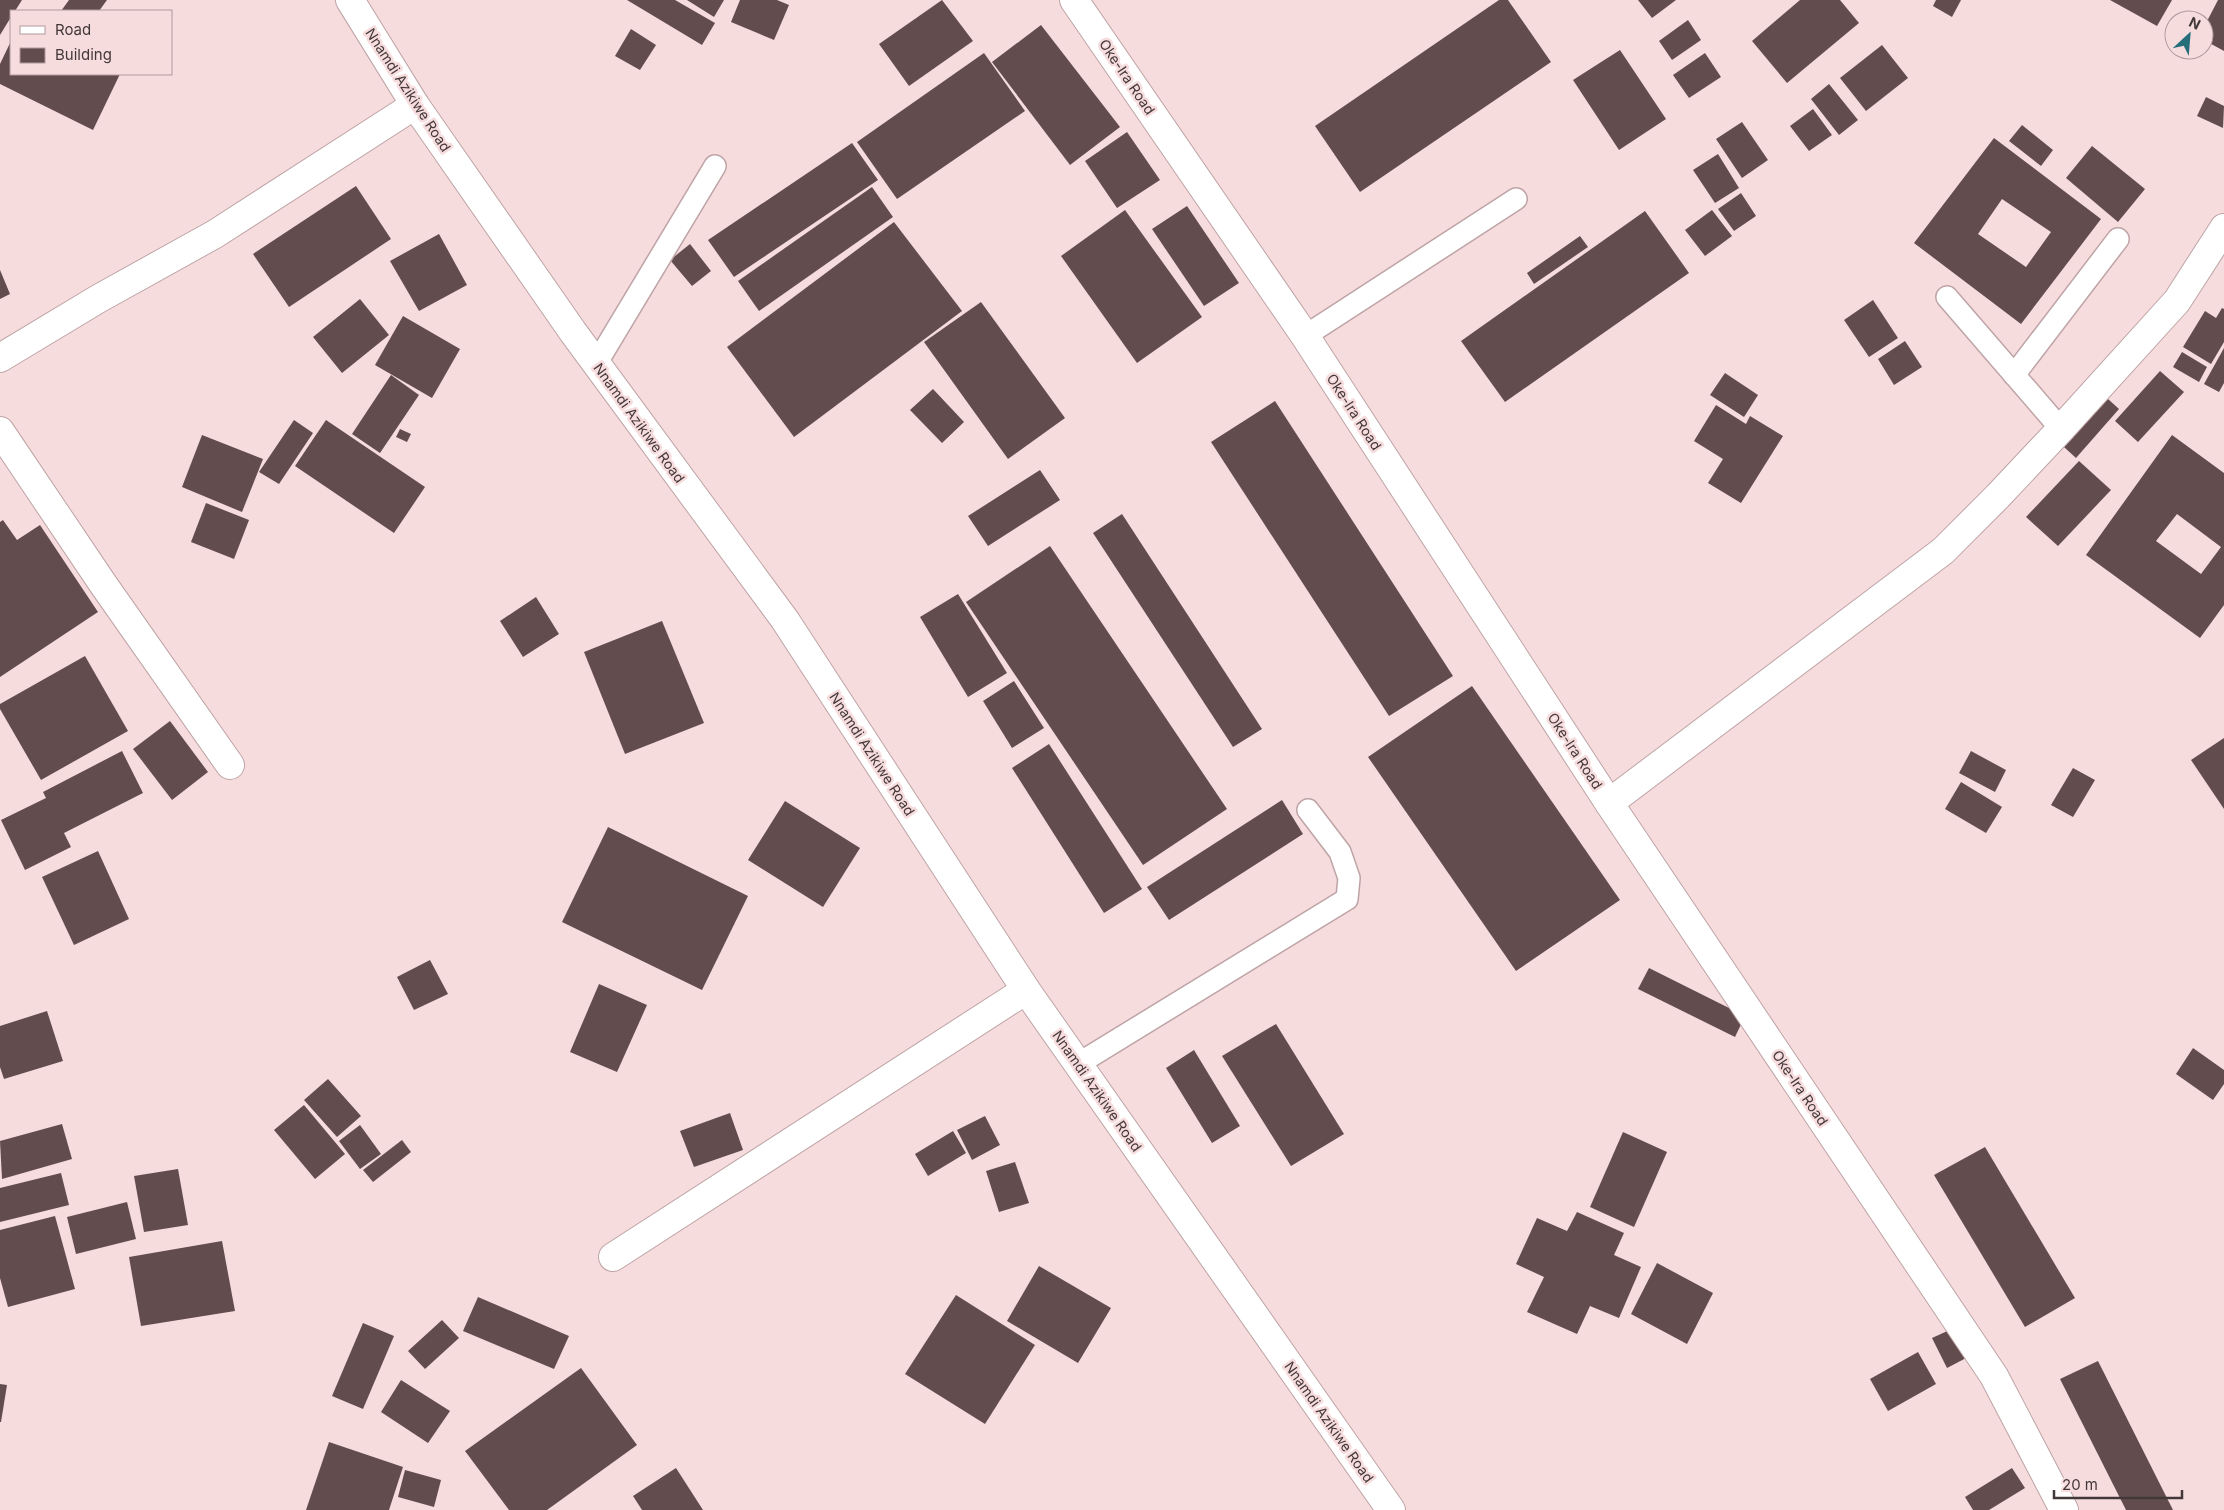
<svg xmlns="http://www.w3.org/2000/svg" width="2224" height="1510" font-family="Inter,sans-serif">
	<rect width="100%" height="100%" fill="#f7dcde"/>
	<!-- building -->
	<g fill="#624c4e" fill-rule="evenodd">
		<path d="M0,0H22L15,11H11V17L0,35Z"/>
		<path d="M69,0H107L99,11H61Z"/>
		<path d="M627,0H675L715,23L702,45Z"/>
		<path d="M687,0H724L714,17Z"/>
		<path d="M740,0H777L789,5L774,40L731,22Z"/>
		<path d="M942,0L973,41L909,86L879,44Z"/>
		<path d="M1499,0H1508L1551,62L1360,192L1315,126Z"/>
		<path d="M1638,0H1676L1652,18Z"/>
		<path d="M1800,0H1840L1859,23L1787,83L1752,41Z"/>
		<path d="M1936,0H1961L1952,17L1933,6Z"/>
		<path d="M2110,0H2172L2157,26Z"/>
		<path d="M2218,0H2224V51L2204,40V27Z"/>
		<path d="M1688,20L1701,40L1672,60L1659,41Z"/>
		<path d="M1041,25L1120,127L1070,165L992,62Z"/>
		<path d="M631,29L656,45L640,70L615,56Z"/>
		<path d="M11,41V74H120L93,130L0,84V64Z"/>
		<path d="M1882,45L1908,78L1866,111L1840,78Z"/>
		<path d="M1620,50L1666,119L1619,150L1573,80Z"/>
		<path d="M984,53L1025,111L897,199L857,142Z"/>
		<path d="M1705,53L1721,77L1689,98L1673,75Z"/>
		<path d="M1829,84L1858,120L1839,135L1811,99Z"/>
		<path d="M2206,97L2224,106L2223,128L2197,116Z"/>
		<path d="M1813,109L1832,135L1809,151L1790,126Z"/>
		<path d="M1742,122L1768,160L1742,178L1716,139Z"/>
		<path d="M2022,125L2053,150L2041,166L2009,141Z"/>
		<path d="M1127,132L1160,180L1117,208L1085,161Z"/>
		<path d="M1994,138L2101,219L2021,324L1914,243ZM2002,199L2051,232L2026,267L1978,234Z"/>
		<path d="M852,143L878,180L734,277L708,240Z"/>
		<path d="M2092,146L2145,189L2118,222L2066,178Z"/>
		<path d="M1718,154L1739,188L1715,203L1693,170Z"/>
		<path d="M356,186L391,239L289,307L253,254Z"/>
		<path d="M872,187L893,217L759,311L738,281Z"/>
		<path d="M1741,193L1756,216L1734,231L1718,209Z"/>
		<path d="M1187,206L1239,283L1204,306L1152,229Z"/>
		<path d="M1125,210L1202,317L1137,363L1061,256Z"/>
		<path d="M1712,210L1732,236L1705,256L1685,230Z"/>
		<path d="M1645,211L1689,273L1505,402L1461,341Z"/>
		<path d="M894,222L962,311L794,437L727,347Z"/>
		<path d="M439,234L467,285L419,311L390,261Z"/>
		<path d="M1580,236L1588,247L1534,284L1527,273Z"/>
		<path d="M690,244L711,271L692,286L670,260Z"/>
		<path d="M0,270L10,294L0,299Z"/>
		<path d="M360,299L389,335L342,373L313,337Z"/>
		<path d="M1873,300L1898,338L1869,357L1844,320Z"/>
		<path d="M981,302L1065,418L1008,459L924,342Z"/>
		<path d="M2222,308L2224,309V342L2211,364L2183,347L2205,311L2216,318Z"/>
		<path d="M403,316L460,349L432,398L375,365Z"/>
		<path d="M1905,341L1922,367L1894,385L1878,359Z"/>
		<path d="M2224,348V383L2219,392L2204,384Z"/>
		<path d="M2182,352L2207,367L2199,382L2173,367Z"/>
		<path d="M2160,371L2184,392L2138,442L2115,421Z"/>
		<path d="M1725,373L1758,395L1744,417L1710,395Z"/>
		<path d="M391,375L419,395L380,453L352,434Z"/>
		<path d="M933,389L964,422L942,443L910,410Z"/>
		<path d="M2108,399L2119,409L2076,458L2064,447Z"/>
		<path d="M1275,401L1453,676L1389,716L1211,442Z"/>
		<path d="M1716,405L1746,424L1750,416L1783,436L1741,503L1708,483L1723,459L1694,441Z"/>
		<path d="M294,420L313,433L279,484L259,472Z"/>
		<path d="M326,420L425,487L394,533L295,466Z"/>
		<path d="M400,429L411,434L407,442L396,437Z"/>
		<path d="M202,435L263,459L242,512L182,487Z"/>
		<path d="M2172,435L2224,473V605L2200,638L2086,555ZM2177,514L2221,547L2201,574L2156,541Z"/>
		<path d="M2079,461L2111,490L2058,546L2026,517Z"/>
		<path d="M1040,470L1060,500L988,546L968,516Z"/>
		<path d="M206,503L249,520L234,559L191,542Z"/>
		<path d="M1122,514L1262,729L1233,747L1093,533Z"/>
		<path d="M3,520L17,540L40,525L98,612L0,677V522Z"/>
		<path d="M1050,546L1227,809L1143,865L966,602Z"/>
		<path d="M958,594L1007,673L968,697L920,617Z"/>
		<path d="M536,597L559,634L523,657L500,621Z"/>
		<path d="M662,621L704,723L625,754L584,652Z"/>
		<path d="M85,656L128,731L41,780L0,709V704Z"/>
		<path d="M1014,681L1044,728L1012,748L983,701Z"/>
		<path d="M1472,686L1620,900L1516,971L1368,757Z"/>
		<path d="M170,721L208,772L172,800L133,749Z"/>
		<path d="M2224,738V809L2191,760Z"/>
		<path d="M1049,744L1142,889L1104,913L1012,768Z"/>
		<path d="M122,751L143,793L64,833L71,847L25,870L1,820L46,798L43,792Z"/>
		<path d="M1971,751L2006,770L1995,792L1959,773Z"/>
		<path d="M2073,768L2095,780L2073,817L2051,805Z"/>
		<path d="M1961,782L2002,807L1986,833L1945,809Z"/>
		<path d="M1282,800L1303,834L1169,920L1147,887Z"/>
		<path d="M785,801L860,848L823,907L748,860Z"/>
		<path d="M608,827L748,896L702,990L562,922Z"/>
		<path d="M98,851L129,919L74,945L42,877Z"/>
		<path d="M430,960L448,994L414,1010L397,977Z"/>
		<path d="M1649,968L1745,1016L1735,1037L1638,989Z"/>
		<path d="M599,984L647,1005L617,1072L570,1052Z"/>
		<path d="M47,1011L63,1061L4,1079L0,1067V1026Z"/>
		<path d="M1276,1024L1344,1134L1291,1166L1222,1056Z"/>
		<path d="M2193,1048L2224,1070V1084L2213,1100L2176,1074Z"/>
		<path d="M1194,1050L1240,1126L1212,1143L1166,1068Z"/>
		<path d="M328,1079L361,1116L337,1137L304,1100Z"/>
		<path d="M304,1105L345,1154L315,1179L274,1130Z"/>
		<path d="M730,1113L743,1150L694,1167L680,1131Z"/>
		<path d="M985,1116L1000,1145L972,1160L957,1130Z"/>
		<path d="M62,1124L72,1159L2,1179L0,1141Z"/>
		<path d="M360,1125L381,1154L360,1169L339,1141Z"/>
		<path d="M953,1131L966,1153L928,1176L915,1154Z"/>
		<path d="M1623,1132L1667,1152L1634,1227L1590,1207Z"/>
		<path d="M402,1140L411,1152L373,1182L363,1170Z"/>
		<path d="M1985,1147L2075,1298L2025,1327L1934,1175Z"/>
		<path d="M1015,1162L1029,1203L999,1212L986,1171Z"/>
		<path d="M178,1169L188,1225L144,1232L134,1176Z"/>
		<path d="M61,1173L69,1205L0,1222V1188Z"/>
		<path d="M127,1202L136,1239L76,1254L67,1217Z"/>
		<path d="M1577,1212L1624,1233L1614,1255L1641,1267L1619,1318L1590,1306L1577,1334L1527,1312L1544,1277L1516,1264L1537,1218L1567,1231Z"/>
		<path d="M55,1216L75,1289L8,1307L0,1278V1230Z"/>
		<path d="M222,1241L235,1311L141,1326L129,1257Z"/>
		<path d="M1657,1263L1713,1293L1687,1344L1631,1314Z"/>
		<path d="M1039,1266L1111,1308L1078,1363L1007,1321Z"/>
		<path d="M956,1295L1035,1345L985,1424L905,1374Z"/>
		<path d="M478,1297L569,1336L554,1369L463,1331Z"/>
		<path d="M442,1320L459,1338L425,1369L408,1351Z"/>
		<path d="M363,1323L394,1336L363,1409L332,1396Z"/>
		<path d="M1954,1328L1968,1357L1947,1368L1932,1338Z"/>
		<path d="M1918,1352L1936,1384L1888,1411L1870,1379Z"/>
		<path d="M2098,1361L2173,1510H2126L2060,1379Z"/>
		<path d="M581,1368L637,1445L547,1510H509L465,1451Z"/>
		<path d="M401,1380L450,1411L428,1443L381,1412Z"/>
		<path d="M0,1384L7,1385L1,1422H0Z"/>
		<path d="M329,1442L403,1467L389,1510H306Z"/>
		<path d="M676,1468L703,1510H642L633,1496Z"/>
		<path d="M2012,1468L2025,1488L1989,1510H1973L1965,1497Z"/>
		<path d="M405,1470L441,1480L434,1507L398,1497Z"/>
	</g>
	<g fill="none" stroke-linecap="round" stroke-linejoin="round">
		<!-- service casing -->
		<g stroke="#bea4a6" stroke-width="24">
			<g id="service">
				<path d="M1947,297L2061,429"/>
				<path d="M1305,336L1516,199"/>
				<path d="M596,364L715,166"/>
				<path d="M2014,375L2118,239"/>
				<path d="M1078,1064L1347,899L1349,878L1340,852L1308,810"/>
			</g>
		</g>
		<!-- minor casing -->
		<g stroke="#bea4a6" stroke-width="30">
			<g id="minor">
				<path d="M350,0L415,105L573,332L785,620L1026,990L1391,1510"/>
				<path d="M1074,0L1305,336L1609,803L1994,1376L2064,1510"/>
				<path d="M0,358L98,299L215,234L415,105"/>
				<path d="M0,431L103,584L230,765"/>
				<path d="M1609,803L1943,551L1998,496L2061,429L2177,301L2224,228"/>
				<path d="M613,1257L1026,990"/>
			</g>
		</g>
		<!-- service -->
		<use href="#service" stroke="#fff" stroke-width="21"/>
		<!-- minor -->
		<use href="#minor" stroke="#fff" stroke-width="28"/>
	</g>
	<g text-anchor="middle" stroke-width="5" stroke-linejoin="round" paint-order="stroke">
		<!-- street labels -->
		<g font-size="14" fill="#433839" stroke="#f7dcde">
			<text transform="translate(1127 77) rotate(56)" y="5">Oke-Ira Road</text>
			<text transform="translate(408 90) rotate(57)" y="5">Nnamdi Azikiwe Road</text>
			<text transform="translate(1354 412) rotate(57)" y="5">Oke-Ira Road</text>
			<text transform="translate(639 423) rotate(54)" y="5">Nnamdi Azikiwe Road</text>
			<text transform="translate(1575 751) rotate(57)" y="5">Oke-Ira Road</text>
			<text transform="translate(872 754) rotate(57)" y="5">Nnamdi Azikiwe Road</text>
			<text transform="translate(1800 1088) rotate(56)" y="5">Oke-Ira Road</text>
			<text transform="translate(1097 1091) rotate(55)" y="5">Nnamdi Azikiwe Road</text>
			<text transform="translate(1329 1422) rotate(55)" y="5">Nnamdi Azikiwe Road</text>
		</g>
	</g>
	<!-- legend -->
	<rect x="10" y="10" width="162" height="65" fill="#f7dcde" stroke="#af9a9c"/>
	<rect x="20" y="26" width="25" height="8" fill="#ffffff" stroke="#af9a9c"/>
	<text x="55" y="35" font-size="15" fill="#433839">Road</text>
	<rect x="20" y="48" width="25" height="15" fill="#624c4e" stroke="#af9a9c"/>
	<text x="55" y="60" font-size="15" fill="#433839">Building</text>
	<!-- north arrow -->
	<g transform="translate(2189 35) rotate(26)"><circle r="24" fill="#f7dcde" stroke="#af9a9c"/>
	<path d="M0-4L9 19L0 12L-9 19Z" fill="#276e7b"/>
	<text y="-8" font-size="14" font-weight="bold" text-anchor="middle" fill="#433839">N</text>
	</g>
	<!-- scale -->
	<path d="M2054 1490v8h128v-8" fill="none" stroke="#433839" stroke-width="2.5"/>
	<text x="2062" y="1490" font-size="15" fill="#433839" stroke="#f7dcde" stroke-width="4" paint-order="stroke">20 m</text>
</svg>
